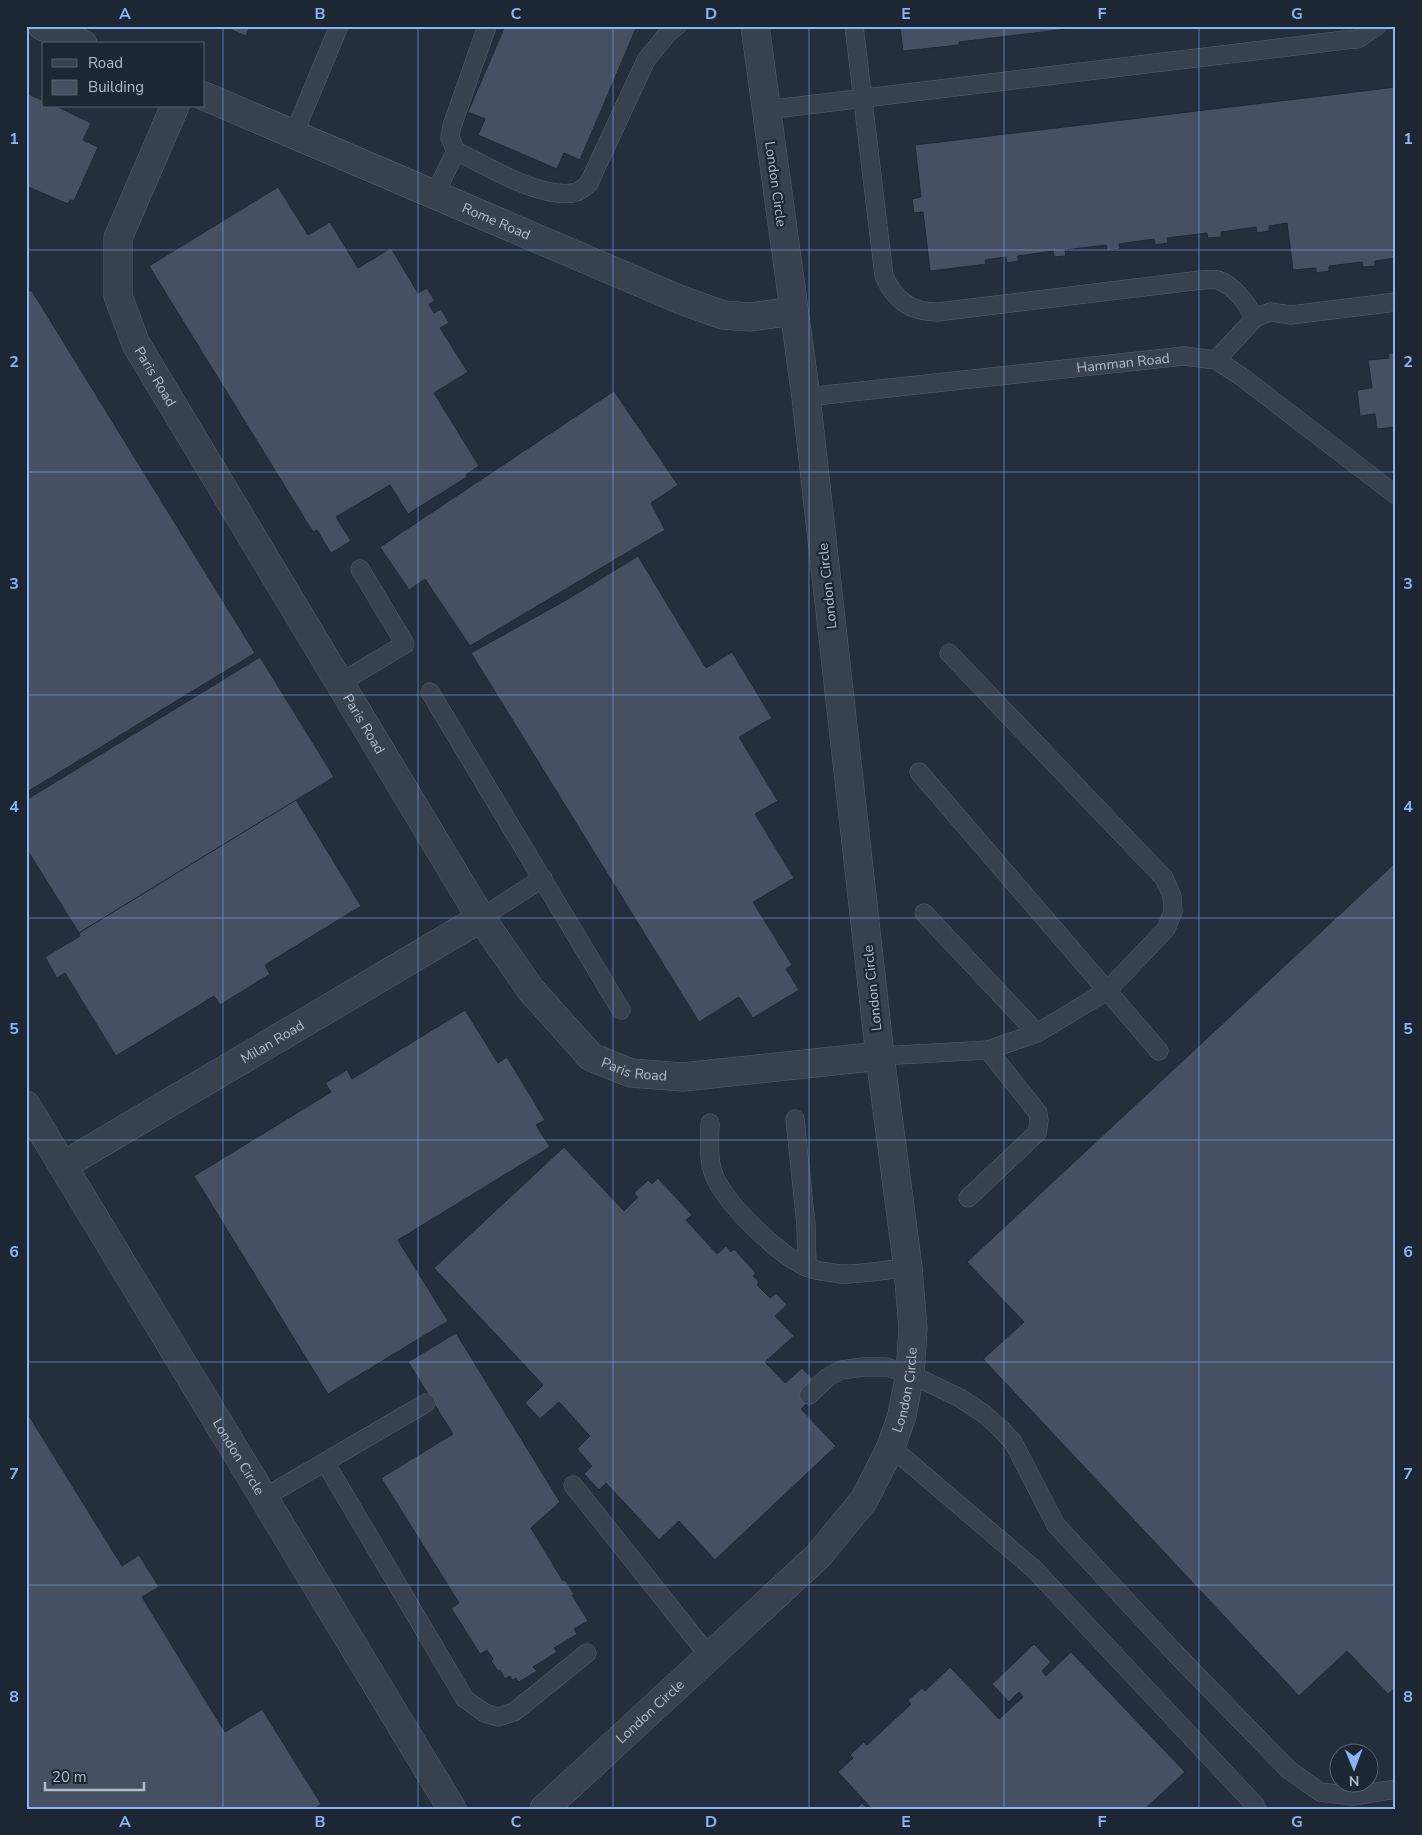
<svg xmlns="http://www.w3.org/2000/svg" width="1422" height="1835" font-family="'Nunito Sans',sans-serif">
	<rect width="100%" height="100%" fill="#242f3e"/>
	<!-- building -->
	<g fill="#455162" stroke="#1f2835">
		<path d="M222,26H250L246,36Z"/>
		<path d="M505,26H637L580,160L564,153L557,169L478,135L485,119L468,112Z"/>
		<path d="M900,26H1092L959,42V45L903,51Z"/>
		<path d="M1396,87V258L1375,261V266L1363,267L1362,262L1329,266V271L1316,273V268L1293,270L1287,223L1269,226V231L1257,233L1256,227L1221,232V237L1208,238L1207,233L1167,238L1168,243L1155,245L1154,239L1119,244L1120,249L1107,251L1106,245L1065,250L1066,256L1054,257L1053,251L1018,256V261L1007,263L1006,257L985,260L986,264L930,271L923,212L914,213L912,199L921,197L915,145Z"/>
		<path d="M26,93L44,101V106H56L91,123L83,140L98,147L74,201L70,200L68,204L26,186Z"/>
		<path d="M278,187L308,235L330,222L358,268L391,248L418,293L427,288L435,301L429,304L434,313L441,309L449,323L440,328L468,372L434,393L479,466L466,475L467,477L408,514L390,485L336,517L351,541L331,553L317,530L313,532L149,266Z"/>
		<path d="M26,291H32L255,653L27,792Z"/>
		<path d="M1396,352V427L1377,429L1375,414L1360,416L1357,390L1372,388L1368,360L1389,358L1388,354Z"/>
		<path d="M614,391L678,485L651,503L665,530L470,646L425,579L409,590L380,547Z"/>
		<path d="M638,556L706,668L732,652L772,718L739,737L778,801L755,814L794,878L753,902L792,965L786,969L799,990L753,1018L739,997L699,1022L471,653L568,599Z"/>
		<path d="M260,657L334,777L79,933L26,848V800Z"/>
		<path d="M296,800L361,906L265,965L270,974L220,1005L214,996L116,1056L65,973L57,978L45,957L80,936L79,933Z"/>
		<path d="M1396,862V1687L1388,1694L1347,1651L1299,1696L983,1359L1024,1322L967,1262Z"/>
		<path d="M465,1010L498,1063L507,1057L545,1120L536,1125L550,1147L398,1240L448,1321L328,1394L194,1176L331,1092L325,1083L347,1070L352,1079Z"/>
		<path d="M564,1147L624,1211L638,1197L634,1193L648,1180L652,1184L658,1178L692,1215L686,1220L717,1254L726,1246L731,1252L734,1249L756,1273L753,1276L759,1282L757,1285L770,1298L776,1293L787,1305L775,1316L794,1336L765,1362L785,1383L802,1368L822,1389L801,1409L836,1446L715,1560L679,1521L659,1540L606,1483L599,1490L584,1474L592,1466L577,1449L590,1436L559,1402L540,1419L525,1403L543,1385L434,1268Z"/>
		<path d="M456,1333L560,1502L531,1528L563,1581L565,1580L574,1594L572,1595L588,1621L574,1629L577,1634L554,1648L557,1652L533,1667L537,1671L519,1682L516,1678L512,1680L510,1676L505,1679L500,1670L498,1671L491,1661L493,1659L487,1650L480,1654L451,1608L459,1603L381,1478L453,1434L408,1362Z"/>
		<path d="M26,1411L122,1566L139,1555L159,1587L142,1597L225,1732L262,1709L321,1804L314,1809H26Z"/>
		<path d="M1034,1644L1051,1662L1042,1671L1046,1676L1071,1652L1185,1772L1145,1809H872L838,1772L853,1758L850,1755L864,1742L867,1745L911,1704L908,1700L922,1688L925,1691L950,1667L999,1719L1023,1697L1019,1692L1009,1702L992,1684Z"/>
		<path d="M862,1803L868,1809H856Z"/>
	</g>
	<g fill="none" stroke-linecap="round" stroke-linejoin="round">
		<!-- service casing -->
		<g stroke="#565f6c" stroke-width="19">
			<g id="service">
				<path d="M487,26L452,126L450,138L456,151C487,166 538,198 573,193C579,192 584,188 589,183L646,60L669,32L677,26"/>
				<path d="M854,26L884,276C895,301 911,312 938,312L1201,280C1206,280 1213,279 1218,280C1235,286 1246,303 1255,318"/>
				<path d="M766,110L1345,40L1358,39L1377,26"/>
				<path d="M294,134L339,26"/>
				<path d="M435,194L456,151"/>
				<path d="M1216,360L1255,318L1270,312L1291,315L1396,302"/>
				<path id="s1" d="M806,397L1184,356L1216,360L1242,377L1396,495"/>
				<path d="M340,683L405,644L360,569"/>
				<path d="M430,692L621,1010"/>
				<path d="M919,772L1159,1051"/>
				<path d="M924,913L1037,1033"/>
				<path d="M481,918L543,878"/>
				<path d="M880,1056L988,1050L1037,1033L1107,991L1166,929L1173,912L1172,896L1164,878L949,653"/>
				<path d="M795,1119L806,1225L807,1267"/>
				<path d="M710,1123C710,1138 708,1155 712,1169C720,1200 777,1253 806,1267C815,1271 830,1272 840,1274C857,1275 889,1269 908,1268"/>
				<path d="M968,1198L1037,1133L1039,1121L1038,1113L988,1050"/>
				<path d="M809,1395L828,1377L841,1370L863,1367H886L910,1374L960,1398L983,1413L1000,1428L1013,1442L1056,1525L1174,1652L1289,1770L1320,1792L1353,1796L1396,1789"/>
				<path d="M891,1447L1034,1569L1255,1805L1257,1809"/>
				<path d="M325,1462L465,1699L485,1713L498,1717L514,1712L587,1653"/>
				<path d="M573,1485L709,1656"/>
				<path d="M265,1497L426,1403"/>
			</g>
		</g>
		<!-- minor casing -->
		<g stroke="#565f6c" stroke-width="29">
			<g id="minor">
				<path d="M42,26L83,44"/>
				<path id="s2" d="M204,96L681,300L723,315L750,317L794,311"/>
				<path id="s3" d="M175,106L118,238V296L136,344L481,918L531,990L591,1057L631,1073L683,1077L880,1056"/>
				<path id="s4" d="M26,1105L452,1809"/>
				<path id="s5" d="M64,1165L481,918"/>
				<path id="s6" d="M544,1809L818,1556L864,1500L891,1447L902,1415L910,1374L913,1329L908,1268L880,1056L806,397L755,26"/>
			</g>
		</g>
		<!-- service -->
		<use href="#service" stroke="#38414e" stroke-width="18"/>
		<!-- minor -->
		<use href="#minor" stroke="#38414e" stroke-width="28"/>
	</g>
	<!-- grid -->
	<path fill="none" stroke="#8ab4f8" stroke-width="1" stroke-opacity="0.55" d="M223,26V1809M418,26V1809M613,26V1809M809,26V1809M1004,26V1809M1199,26V1809M26,250H1396M26,472H1396M26,695H1396M26,918H1396M26,1140H1396M26,1362H1396M26,1585H1396"/>
	<g text-anchor="middle" stroke-width="4.5" stroke-linejoin="round" paint-order="stroke">
		<!-- street labels -->
		<g font-size="14" fill="#b4bcc9" stroke="#1d2633">
			<text transform="translate(776 184) rotate(82)" y="5">London Circle</text>
			<text dy="5" stroke="none"><textPath href="#s2" startOffset="318">Rome Road</textPath></text>
			<text dy="5" stroke="none"><textPath href="#s1" startOffset="319">Hamman Road</textPath></text>
			<text dy="5" stroke="none"><textPath href="#s3" startOffset="291">Paris Road</textPath></text>
			<text transform="translate(827 586) rotate(-96)" y="5">London Circle</text>
			<text dy="5" stroke="none"><textPath href="#s3" startOffset="696">Paris Road</textPath></text>
			<text transform="translate(872 988) rotate(-96)" y="5">London Circle</text>
			<text dy="5" stroke="none"><textPath href="#s5" startOffset="242">Milan Road</textPath></text>
			<text dy="5" stroke="none"><textPath href="#s3" startOffset="1146">Paris Road</textPath></text>
			<text dy="5" stroke="none"><textPath href="#s6" startOffset="564">London Circle</textPath></text>
			<text dy="5" stroke="none"><textPath href="#s4" startOffset="411">London Circle</textPath></text>
			<text dy="5" stroke="none"><textPath href="#s6" startOffset="144">London Circle</textPath></text>
		</g>
	</g>
	<!-- border -->
	<rect width="1422" height="1835" fill="none" stroke="#1d2633" stroke-width="55"/>
	<!-- legend -->
	<rect x="42" y="42" width="162" height="65" fill="#1d2633" stroke="#59626f"/>
	<rect x="52" y="59" width="25" height="8" fill="#38414e" stroke="#59626f"/>
	<text x="88" y="68" font-size="15" fill="#b4bcc9">Road</text>
	<rect x="52" y="80" width="25" height="15" fill="#455162" stroke="#59626f"/>
	<text x="88" y="92" font-size="15" fill="#b4bcc9">Building</text>
	<!-- north arrow -->
	<g transform="translate(1354 1768) rotate(179)"><circle r="24" fill="#1d2633" stroke="#59626f"/>
	<path d="M0-4L9 19L0 12L-9 19Z" fill="#8ab4f8"/>
	<text y="-8" font-size="14" font-weight="bold" text-anchor="middle" fill="#b4bcc9">N</text>
	</g>
	<!-- scale -->
	<path d="M45 1782v8h99v-8" fill="none" stroke="#b4bcc9" stroke-width="2.5"/>
	<text x="52" y="1782" font-size="15" fill="#b4bcc9" stroke="#1d2633" stroke-width="4" paint-order="stroke">20 m</text>
	<rect x="28" y="28" width="1366" height="1780" fill="none" stroke="#8ab4f8" stroke-width="2"/>
	<g font-size="16" text-anchor="middle" font-weight="bold" fill="#8ab4f8">
		<text x="125" y="19">A</text>
		<text x="320" y="19">B</text>
		<text x="516" y="19">C</text>
		<text x="711" y="19">D</text>
		<text x="906" y="19">E</text>
		<text x="1102" y="19">F</text>
		<text x="1297" y="19">G</text>
		<text x="14" y="144">1</text>
		<text x="1408" y="144">1</text>
		<text x="14" y="367">2</text>
		<text x="1408" y="367">2</text>
		<text x="14" y="589">3</text>
		<text x="1408" y="589">3</text>
		<text x="14" y="812">4</text>
		<text x="1408" y="812">4</text>
		<text x="14" y="1034">5</text>
		<text x="1408" y="1034">5</text>
		<text x="14" y="1257">6</text>
		<text x="1408" y="1257">6</text>
		<text x="14" y="1479">7</text>
		<text x="1408" y="1479">7</text>
		<text x="14" y="1702">8</text>
		<text x="1408" y="1702">8</text>
		<text x="125" y="1827">A</text>
		<text x="320" y="1827">B</text>
		<text x="516" y="1827">C</text>
		<text x="711" y="1827">D</text>
		<text x="906" y="1827">E</text>
		<text x="1102" y="1827">F</text>
		<text x="1297" y="1827">G</text>
	</g>
</svg>
